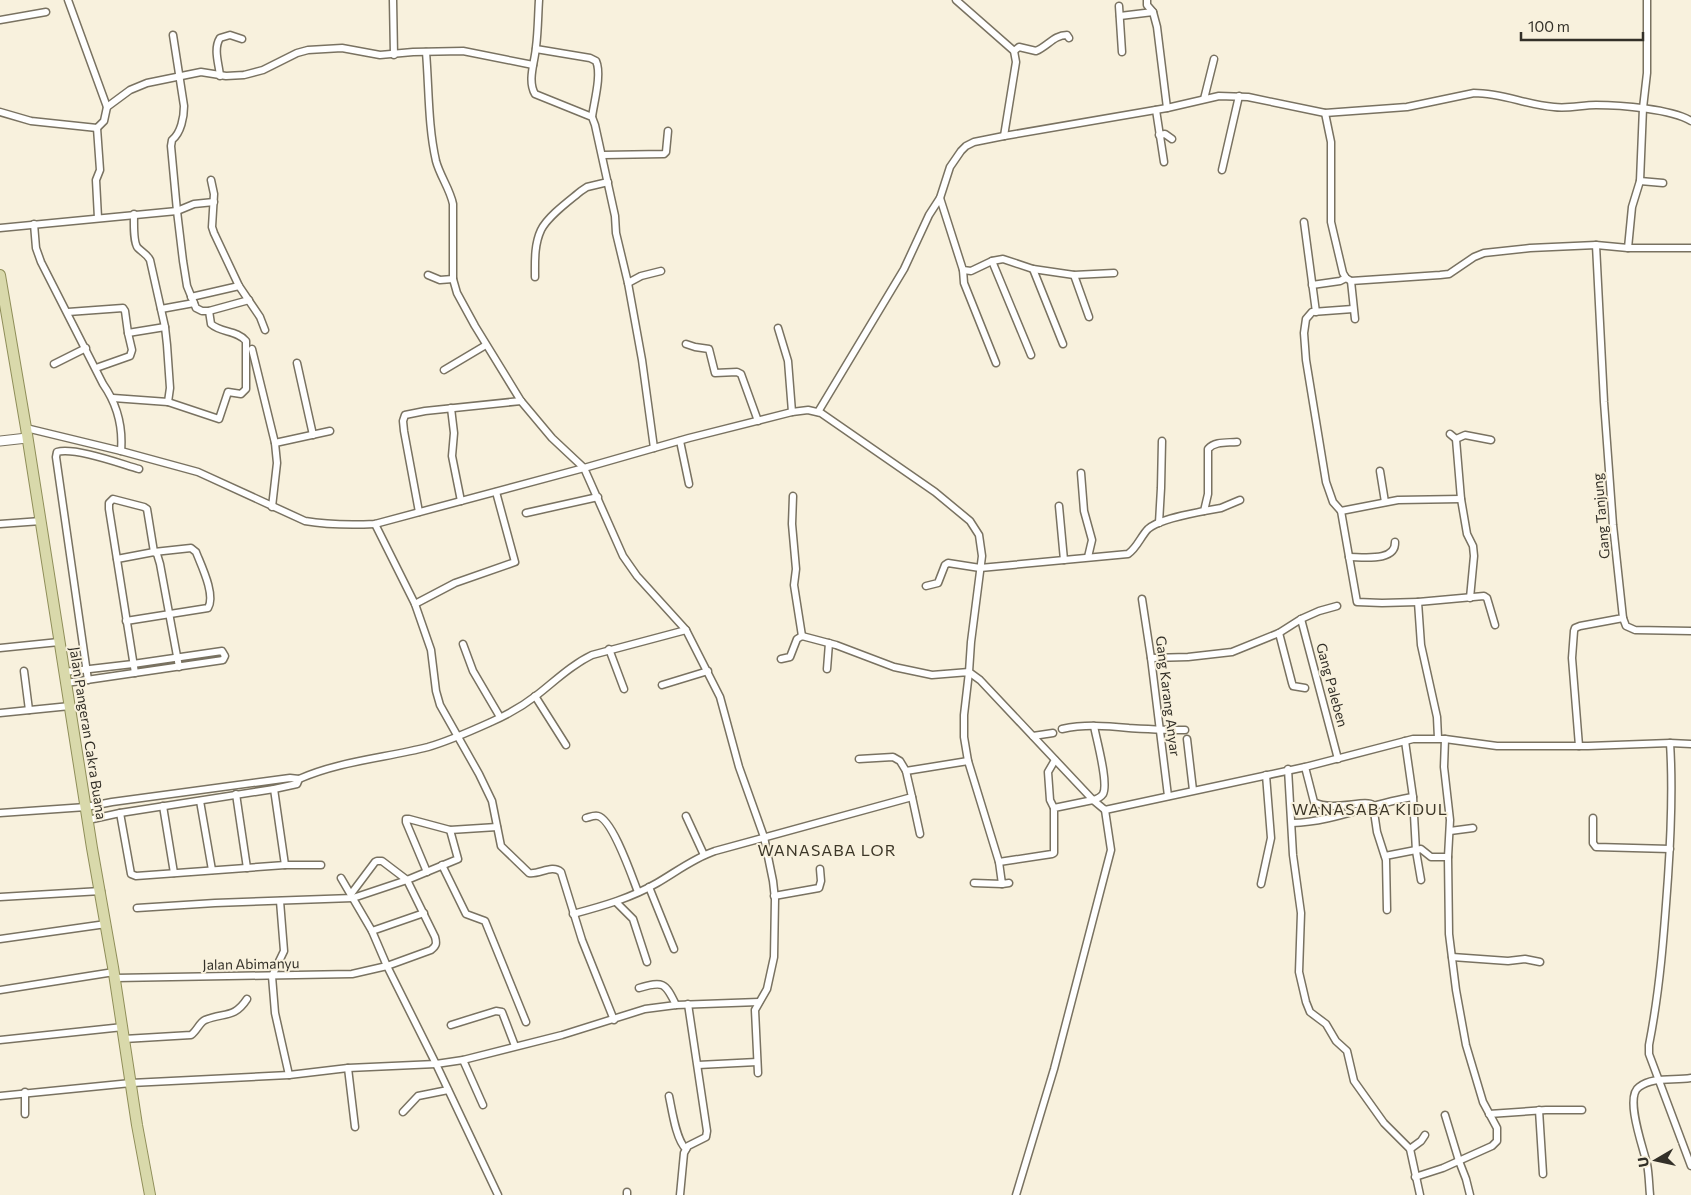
<svg xmlns="http://www.w3.org/2000/svg" width="1691" height="1195" font-family="Commissioner,sans-serif">
	<rect width="100%" height="100%" fill="#f8f1dd"/>
	<g fill="none" stroke-linecap="round" stroke-linejoin="round">
		<!-- street casing -->
		<g stroke="#797261" stroke-width="9">
			<g id="street">
				<path d="M393,0L394,55"/>
				<path d="M539,0C538,16 538,32 536,47C535,62 527,80 535,94L592,117L595,125L615,216L616,233L628,283L642,360L654,448"/>
				<path d="M956,0L1014,51L1016,62L1004,136"/>
				<path d="M1147,0V5L1153,12L1157,27L1167,108"/>
				<path d="M1119,6L1122,52"/>
				<path d="M1120,16L1153,12"/>
				<path d="M0,20L46,12"/>
				<path d="M536,49L590,58L596,61C602,74 594,102 592,117"/>
				<path d="M1014,51L1019,47L1036,51C1048,46 1054,35 1067,35L1069,38"/>
				<path d="M426,52C429,88 428,126 436,161C440,176 450,189 453,204V279L457,293L475,326L521,401L552,438L584,468L623,556L637,576L686,630L720,697L739,767L764,837L773,881L775,899L774,957L767,989L755,1010L758,1073"/>
				<path d="M220,76C219,64 213,49 220,38L230,35L242,39"/>
				<path d="M1204,99L1214,59"/>
				<path d="M107,107L130,90L147,83L201,72L226,76L244,75L263,70L297,53L308,50L342,48L380,55L413,52L463,51L533,65"/>
				<path d="M1156,110L1164,162"/>
				<path d="M0,112L31,121L97,128L104,121L107,107L68,0"/>
				<path d="M1325,113L1331,142V222L1343,273L1346,278L1351,281L1440,275L1449,274L1474,257L1484,253L1530,248L1596,245L1628,248H1691"/>
				<path d="M97,128L100,170L96,180L98,218"/>
				<path d="M1159,135L1165,134L1172,139"/>
				<path d="M603,155L664,154L666,152L668,131"/>
				<path d="M1222,170L1239,96"/>
				<path d="M211,180L214,194L212,227L214,233L239,286L260,317L265,330"/>
				<path d="M1640,181L1663,183"/>
				<path d="M940,198L963,270L971,271L992,261L1003,259L1033,269L1074,275L1114,273"/>
				<path d="M134,214C134,222 133,243 138,248C143,253 147,254 150,260L165,327L167,345L170,388L168,402"/>
				<path d="M1304,222L1316,312"/>
				<path d="M34,224L36,248L41,262L103,384C117,404 123,427 121,451"/>
				<path d="M0,228L177,211L194,204L214,202"/>
				<path d="M1628,248L1632,207L1640,181L1643,108L1647,73V0"/>
				<path d="M992,261L1031,355"/>
				<path d="M1033,269L1063,344"/>
				<path d="M963,270L964,283L996,363"/>
				<path d="M428,275L440,280L453,279"/>
				<path d="M1074,275L1089,317"/>
				<path d="M535,277C535,262 534,245 541,230C548,216 569,201 581,191L587,187L608,182"/>
				<path d="M1351,281L1355,319"/>
				<path d="M628,283L641,276L661,271"/>
				<path d="M1312,285L1340,281L1346,278"/>
				<path d="M191,297L239,286"/>
				<path d="M161,309L194,303"/>
				<path d="M209,311L249,300"/>
				<path d="M68,312L123,308L125,311L128,333"/>
				<path d="M778,328L788,361L792,412"/>
				<path d="M686,344L695,347L709,349L715,373L737,372L741,374L758,421"/>
				<path d="M252,349L275,443"/>
				<path d="M297,363L313,435"/>
				<path d="M54,364L86,348"/>
				<path d="M96,368L130,356L132,350L128,333L165,327"/>
				<path d="M444,370L486,345"/>
				<path d="M113,398L168,402L219,419L228,392L241,394L246,389V341C237,330 221,333 211,324L209,311H202L196,308L187,286L183,261L177,211L171,146L172,140C181,133 184,117 184,106L173,35"/>
				<path d="M451,408L454,433L452,456L461,501"/>
				<path d="M818,412L904,269L929,215L940,198L950,167L961,151L966,146L974,142L1004,136L1167,108L1219,96L1248,97L1325,113L1407,107L1474,93C1503,93 1526,105 1554,107C1568,109 1582,105 1596,105C1620,105 1672,109 1691,121"/>
				<path d="M26,428L121,451L198,472L305,521C328,525 352,525 375,524L584,468L689,438L792,412L808,410L821,413L935,492L970,521L979,535L982,556L971,642L969,672L980,680L1093,800L1105,810L1305,767L1413,739H1445L1497,746H1588L1670,743L1691,744"/>
				<path d="M1450,434L1456,439"/>
				<path d="M680,441L689,484"/>
				<path d="M1380,471L1385,502"/>
				<path d="M1081,473L1084,511L1092,540L1088,557"/>
				<path d="M793,496L792,524L796,569L794,585L802,636"/>
				<path d="M1059,506L1064,560"/>
				<path d="M272,507L277,463L275,443L330,431"/>
				<path d="M1204,511L1221,508L1240,500"/>
				<path d="M1341,511L1333,502L1326,482L1306,360L1304,333L1306,319L1312,312L1353,309"/>
				<path d="M419,512L404,431L403,421L405,415L425,411L521,401"/>
				<path d="M526,513L598,497"/>
				<path d="M1159,523L1161,488L1162,441"/>
				<path d="M0,524L41,521"/>
				<path d="M375,524L415,604L431,650L436,691L440,705L479,774L492,801L501,846L529,873C539,875 552,864 561,872L582,940L614,1020"/>
				<path d="M1349,557C1363,557 1396,562 1395,542"/>
				<path d="M117,559L154,552L191,548L196,552C201,565 216,595 208,608L126,621"/>
				<path d="M926,586L938,583L945,565L948,563L980,568L1128,554C1137,548 1141,536 1148,529C1159,519 1190,514 1204,511L1208,494V449C1215,441 1227,443 1237,442"/>
				<path d="M1470,598L1474,556L1473,546L1467,534L1461,499L1456,439L1465,435L1491,440"/>
				<path d="M1142,599L1151,658L1168,796"/>
				<path d="M1418,602L1382,603L1357,602L1341,511L1398,500L1461,499"/>
				<path d="M415,604L455,583L515,562L496,492"/>
				<path d="M1623,618L1626,626L1635,630L1691,631"/>
				<path d="M1301,619L1338,759"/>
				<path d="M1279,633L1292,683L1293,686L1305,688"/>
				<path d="M463,644L473,671L500,717"/>
				<path d="M0,648L59,642"/>
				<path d="M609,649L624,689"/>
				<path d="M1151,658L1188,657L1232,652L1279,633L1301,619L1319,611L1337,606"/>
				<path d="M781,659L790,657L797,639L802,636L836,645L894,667L932,675L969,672L964,715V737L968,761L999,862L1002,884L1009,883"/>
				<path d="M827,669L829,643"/>
				<path d="M24,671L29,710"/>
				<path d="M64,672L133,664L222,651L225,656L223,660L66,683"/>
				<path d="M135,673L109,509V503L113,499L144,507L147,509L154,552L157,554L160,564L179,667"/>
				<path d="M88,680L56,457L57,452C75,447 121,464 139,469"/>
				<path d="M662,685L708,671"/>
				<path d="M535,696L566,745"/>
				<path d="M0,713L70,706"/>
				<path d="M1062,729C1085,724 1107,726 1129,728C1148,729 1166,730 1185,730"/>
				<path d="M1033,736L1053,733"/>
				<path d="M1438,738L1437,717L1421,645L1418,602L1484,596L1487,598L1495,625"/>
				<path d="M1187,739L1193,790"/>
				<path d="M1405,741L1413,797L1416,851L1421,880"/>
				<path d="M1670,743C1673,788 1671,832 1668,877C1664,934 1660,989 1649,1045V1054L1691,1166"/>
				<path d="M1579,746L1572,658L1574,631L1575,628L1580,626L1623,618L1613,525L1604,402L1596,245"/>
				<path d="M859,759L893,757L900,761L906,771"/>
				<path d="M1305,767L1314,802C1332,812 1365,799 1373,805L1377,832L1386,860L1387,910"/>
				<path d="M1288,769L1293,855L1301,913L1299,972L1306,1002L1310,1012L1326,1024L1336,1041L1347,1051L1354,1081L1384,1123L1410,1149L1420,1195"/>
				<path d="M299,779C340,761 385,758 428,747C449,741 471,731 491,722C507,715 524,705 537,695C555,681 571,665 592,655L686,630"/>
				<path d="M236,794L247,868"/>
				<path d="M912,797L920,834"/>
				<path d="M200,801L212,870"/>
				<path d="M163,806L174,873"/>
				<path d="M1054,808L1050,800L1048,772L1055,760"/>
				<path d="M0,813L86,807L112,802L290,778L299,779L297,784L274,789L120,813L88,820"/>
				<path d="M120,813L131,874L136,876L285,865L274,789"/>
				<path d="M686,816L704,855"/>
				<path d="M586,818C590,817 594,815 598,816C613,820 632,877 638,892"/>
				<path d="M1593,818V843L1596,847L1670,849"/>
				<path d="M1292,823C1334,822 1372,803 1413,797"/>
				<path d="M1450,831L1473,828"/>
				<path d="M1385,856L1421,849L1431,857H1448"/>
				<path d="M999,862L1052,854L1054,853V808L1093,800C1097,799 1101,797 1103,794C1109,783 1096,738 1094,726"/>
				<path d="M285,865H321"/>
				<path d="M442,865L466,914L485,921L526,1022"/>
				<path d="M427,872L406,822V819H409L450,830L497,827"/>
				<path d="M341,878L372,931L387,966L436,1064L498,1195"/>
				<path d="M974,883L1002,884"/>
				<path d="M1261,884L1271,838L1266,775"/>
				<path d="M649,887L674,949"/>
				<path d="M774,896L819,888L821,881L820,869"/>
				<path d="M0,897L101,891"/>
				<path d="M280,901L284,951L272,976L275,1013L289,1075"/>
				<path d="M616,902L633,919L647,962"/>
				<path d="M137,908L215,903L353,898L407,880L458,859L450,830"/>
				<path d="M573,914C603,906 631,898 657,883C676,872 694,858 715,851L912,797L906,771L968,761"/>
				<path d="M372,931L424,913"/>
				<path d="M0,939L106,924"/>
				<path d="M1452,957L1508,961L1525,959L1540,962"/>
				<path d="M115,978L352,974L387,966L431,950C436,946 437,944 435,937L407,880L382,861H377L375,862L351,894"/>
				<path d="M639,988C663,981 665,982 676,1005"/>
				<path d="M0,990L114,972"/>
				<path d="M451,1025L496,1011L502,1012L515,1046"/>
				<path d="M124,1039L191,1035C197,1031 199,1023 205,1020C224,1012 234,1019 247,999"/>
				<path d="M0,1040L123,1027"/>
				<path d="M463,1060L483,1105"/>
				<path d="M698,1065L757,1062"/>
				<path d="M348,1068L355,1127"/>
				<path d="M25,1092V1114"/>
				<path d="M0,1096L131,1083L289,1075L348,1068L436,1064L463,1060L562,1035L645,1009L676,1005L759,1002"/>
				<path d="M669,1096C672,1110 676,1140 686,1149"/>
				<path d="M1539,1110L1543,1174"/>
				<path d="M403,1112L418,1096L448,1090"/>
				<path d="M1489,1114L1546,1110H1582"/>
				<path d="M1445,1115L1459,1161L1466,1179L1470,1195"/>
				<path d="M1410,1149L1421,1141L1425,1135"/>
				<path d="M1415,1177L1443,1168L1492,1146L1497,1141V1128L1483,1102L1466,1045L1456,990L1449,934L1448,857L1450,820L1444,767L1445,739"/>
				<path d="M627,1192V1195"/>
				<path d="M680,1195L684,1153L688,1146L706,1137L707,1131L688,1004"/>
				<path d="M1016,1195L1054,1069L1111,850L1105,810"/>
				<path d="M1650,1195C1649,1185 1649,1174 1647,1164C1644,1150 1624,1097 1639,1087C1653,1076 1674,1081 1691,1078"/>
			</g>
		</g>
		<!-- secondary casing -->
		<g stroke="#797261" stroke-width="11">
			<path id="secondary" d="M0,441L27,438"/>
		</g>
		<!-- primary casing -->
		<g stroke="#8f8e59" stroke-width="12">
			<path id="primary" d="M0,275L26,428L92,848L113,967L137,1125L150,1195"/>
		</g>
		<!-- street -->
		<use href="#street" stroke="#fff" stroke-width="6"/>
		<!-- secondary -->
		<use href="#secondary" stroke="#fff" stroke-width="9"/>
		<!-- primary -->
		<use href="#primary" stroke="#d9d9ab" stroke-width="10"/>
	</g>
	<g text-anchor="middle" stroke-width="4" stroke-linejoin="round" paint-order="stroke">
		<!-- street labels -->
		<g font-size="14" fill="#333028" stroke="#f8f1dd">
			<text transform="translate(1601 516) rotate(-95)" y="5">Gang Tanjung</text>
			<text transform="translate(1332 685) rotate(75)" y="5">Gang Paleben</text>
			<text transform="translate(1168 696) rotate(83)" y="5">Gang Karang Anyar</text>
			<text transform="translate(88 733) rotate(81)" y="5">Jalan Pangeran Cakra Buana</text>
			<text transform="translate(251 964) rotate(-1)" y="5">Jalan Abimanyu</text>
		</g>
		<!-- quarter labels -->
		<g font-size="16" letter-spacing="1" fill="#3d3728" stroke="#f8f1dd">
			<text x="1370" y="815">WANASABA KIDUL</text>
			<text x="827" y="856">WANASABA LOR</text>
		</g>
	</g>
	<!-- north arrow -->
	<g transform="translate(1656 1160) rotate(261)" stroke="#f8f1dd" stroke-width="4" paint-order="stroke">
	<path d="M0-4L9 19L0 12L-9 19Z" fill="#333028"/>
	<text y="-8" font-size="14" font-weight="bold" text-anchor="middle" fill="#333028">U</text>
	</g>
	<!-- scale -->
	<path d="M1521 32v8h122v-8" fill="none" stroke="#333028" stroke-width="2.5"/>
	<text x="1528" y="32" font-size="15" fill="#333028" stroke="#f8f1dd" stroke-width="4" paint-order="stroke">100 m</text>
</svg>
